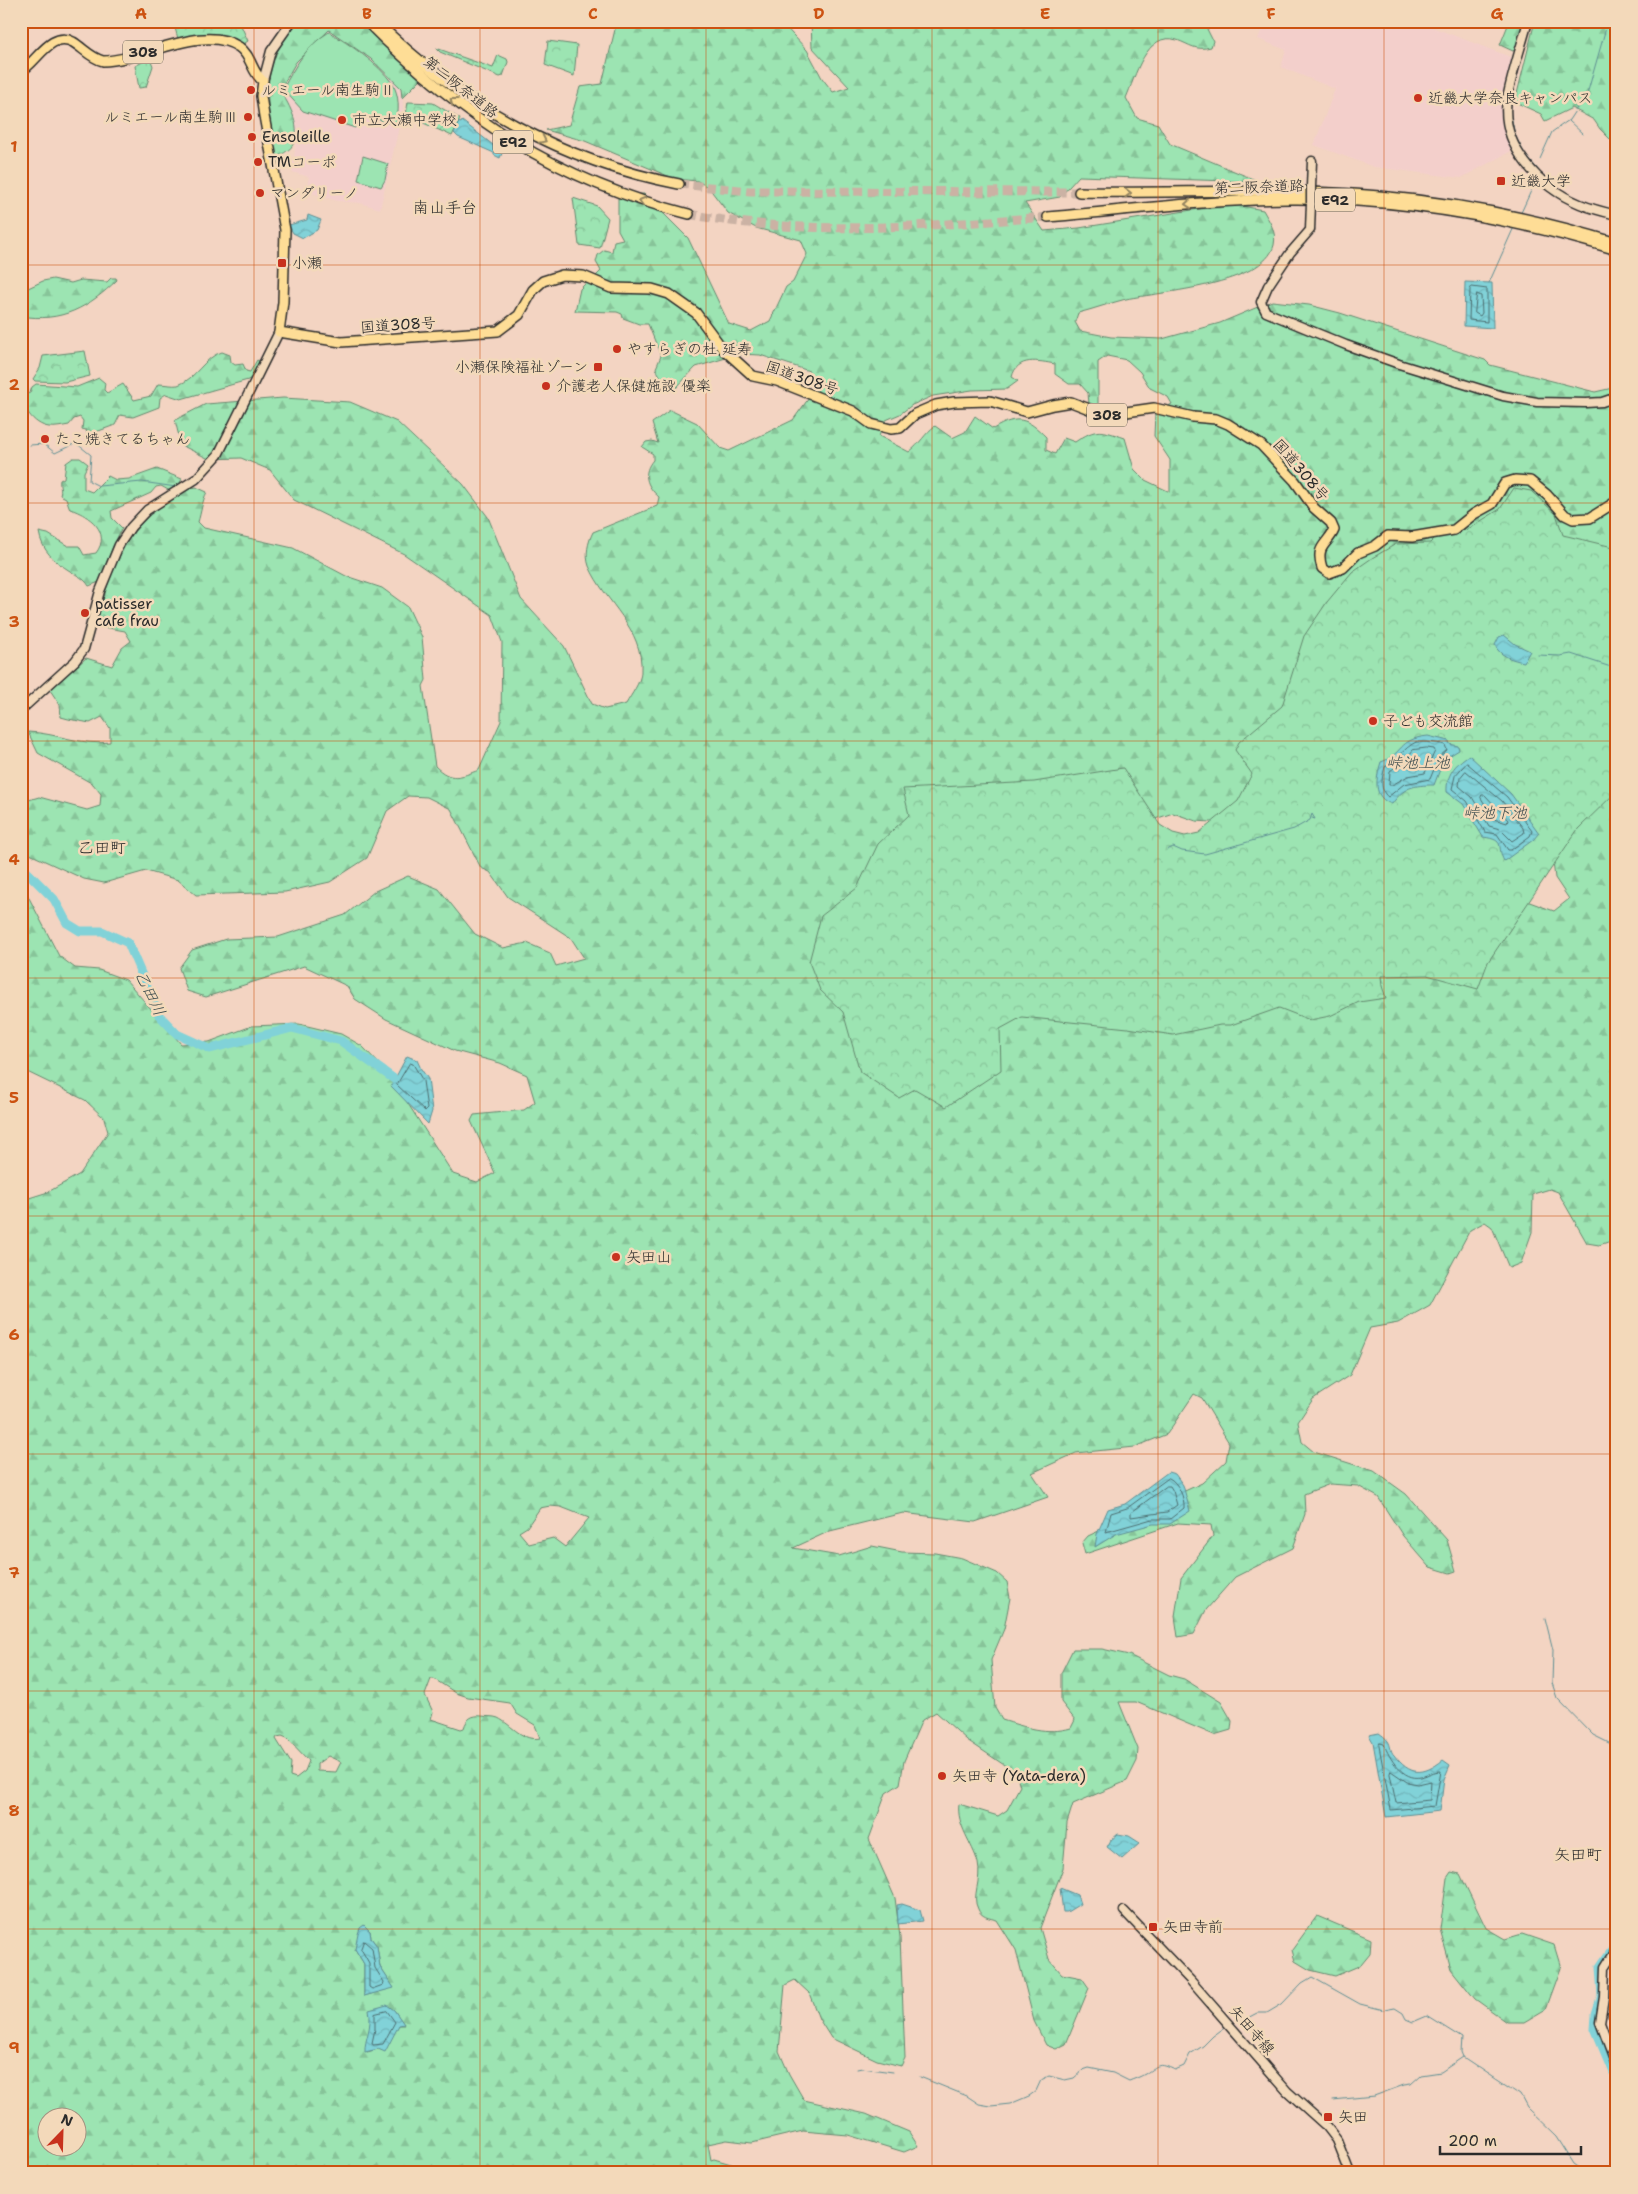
<svg xmlns="http://www.w3.org/2000/svg" width="1638" height="2194" font-family="'Shantell Sans','Klee One',sans-serif">
	<defs>
		<pattern id="forest-firs" width="22" height="20" patternUnits="userSpaceOnUse" patternTransform="scale(1.25)"><rect width="22" height="20" fill="#9ce4b2"/><path d="M5 1l3.5 6h-7zM16 11l3.5 6h-7z" fill="#87c499"/></pattern>
		<pattern id="park-crowns" width="20" height="18" patternUnits="userSpaceOnUse" patternTransform="scale(1.25)"><rect width="20" height="18" fill="#9ce4b2"/><path d="M2 6a3 3 0 1 1 6 0M12 15a3 3 0 1 1 6 0" fill="none" stroke="#87c499"/></pattern>
		<pattern id="water-waves" width="16" height="10" patternUnits="userSpaceOnUse" patternTransform="scale(1.25)"><rect width="16" height="10" fill="#81d2d8"/><path d="M0 5q4-4 8 0t8 0" fill="none" stroke="#70b4ba"/></pattern>
	</defs>
	<rect width="100%" height="100%" fill="#f3d4c2"/>
	<filter id="ink" filterUnits="userSpaceOnUse"><feTurbulence type="fractalNoise" baseFrequency=".02" numOctaves="2"/><feDisplacementMap in="SourceGraphic" scale="10" xChannelSelector="R" yChannelSelector="G"/><feConvolveMatrix kernelMatrix="1 2 1 2 8 2 1 2 1" color-interpolation-filters="sRGB"/></filter>
	<g filter="url(#ink)">
		<!-- built -->
		<g fill="#f3cfcb">
			<path d="M1265,21H1416L1513,58L1506,88L1503,112L1505,135L1513,150L1461,178L1374,167L1314,145L1335,89L1281,67L1286,50L1258,39Z"/>
			<path d="M329,30L371,59L402,88L403,110L380,209L360,203L337,201L306,191L309,177L292,172L296,142L279,135L281,91L296,62L305,50Z"/>
		</g>
		<!-- forest -->
		<g fill="url(#forest-firs)" stroke="#64886e" fill-rule="evenodd">
			<path d="M298,21H361L404,64L422,78L402,98L401,88L371,59L329,30L296,62L280,90C290,106 303,129 292,146C290,150 283,153 280,156L279,165C274,155 274,143 272,132C263,86 267,57 298,21Z"/>
			<path d="M617,21H780L807,50L822,78L833,92L849,87L812,47L811,21H1203L1213,41L1211,47C1195,51 1191,45 1177,40C1146,30 1135,78 1126,98L1137,118L1158,124L1170,144L1260,182L1079,176L1060,197L1025,203L1044,231L1079,228L1192,210L1237,205L1263,210C1269,221 1277,231 1274,245C1264,285 1160,292 1126,299C1110,303 1094,309 1078,313L1075,322L1080,331L1111,337L1162,339L1220,323L1272,301L1309,305L1340,313L1485,360L1490,365L1595,392L1617,387V1239L1599,1245L1587,1243L1558,1192L1550,1189L1533,1194L1532,1232L1521,1263L1509,1268L1492,1227L1485,1222L1470,1230L1430,1305L1398,1323L1370,1328L1350,1375L1313,1399L1298,1422L1302,1442L1314,1452L1374,1471L1406,1494L1447,1540L1456,1571L1450,1573L1430,1567L1403,1536L1378,1497L1358,1486L1330,1484L1304,1494L1305,1514L1293,1548L1235,1577L1206,1610L1194,1634L1178,1637L1175,1616L1181,1578L1213,1536L1211,1525L1178,1523L1085,1554L1082,1543L1088,1536L1202,1483L1226,1461L1229,1443L1202,1398L1194,1394L1167,1434L1135,1447L1076,1453L1032,1473L1048,1497L975,1522L903,1513L830,1531L793,1548L839,1556L872,1546L902,1552L935,1553L962,1558L997,1573L1007,1582L1010,1598L1004,1629L991,1660L995,1708L1002,1720C1025,1727 1047,1735 1071,1728L1075,1720L1061,1702V1673L1073,1649H1102L1129,1655L1169,1675L1184,1679L1221,1702L1232,1721L1231,1730L1214,1735L1136,1702H1119L1138,1749L1137,1761L1127,1781L1073,1804L1067,1823L1063,1868L1040,1928L1049,1959L1062,1974L1082,1978L1089,1988L1066,2044L1056,2049L1046,2045L1034,2021L1016,1950L997,1920C989,1918 981,1917 978,1909C971,1896 982,1881 978,1863C973,1844 956,1825 959,1804L998,1816L1007,1810L1020,1786L1016,1773L967,1740L936,1712L922,1720L904,1761L900,1784L886,1793L869,1839L895,1898L900,1937L905,2058L901,2066L877,2060L831,2038L819,2019L809,1993L795,1980L785,1985L779,2051L789,2074L804,2100L866,2114L909,2132L918,2146L904,2152L848,2135L803,2131L752,2143L727,2140L708,2144L711,2160L714,2159L762,2173H21V1196L26,1199L48,1192L80,1174L108,1132L104,1118L85,1100L21,1069V892L27,894L59,956L75,968L99,970L126,980L181,1044L209,1042L252,1026L299,1024L341,1034L362,1046L389,1074L453,1174L477,1182L495,1173L471,1121L474,1115L524,1110L535,1102L527,1075L500,1063L455,1051L386,1019L355,999L347,986L304,966L206,997L187,991L179,968L192,950L226,939L278,937L345,915L375,891L408,876L439,889L475,934L503,948L527,943L550,953L556,966L584,958L571,938L508,897L490,872L481,868L451,809L427,797L408,796L387,811L367,858L330,882L285,892L196,895L178,880L146,871L104,883L84,879L21,850L22,802L39,797L87,810L100,806L101,794L93,784L38,753L28,732C57,733 81,746 110,742V728L102,717L90,723C81,721 70,720 61,717L60,705L50,690L86,658L112,666L122,648L131,641L125,631L97,626C104,589 120,540 150,515C161,505 176,498 189,489L196,487L207,492C202,501 201,513 198,522L204,528L293,548L346,576L382,588L408,607L422,637L426,680L423,686L435,766C451,782 460,777 479,770L501,721L502,642L492,615L404,554L294,500L270,470L241,458L209,459L181,445L175,420L206,404L283,398L350,402L397,422L463,484L488,517L521,599L564,646L592,704L605,709L626,704C631,695 641,682 641,672C644,628 605,603 589,566C585,555 588,542 593,532L657,506L659,497C646,486 642,473 653,460V454L642,447L646,442L652,441L658,443L652,423L670,410L697,423L720,448L729,451L793,420L809,398L815,384L809,371L760,355L739,354L696,367L675,389C666,383 660,378 656,368L661,356L648,324H639L623,318L622,314L617,312L575,311L580,289L586,283L592,284L598,279L596,276L601,271L596,262L598,255L604,250L612,252L614,241L623,239L618,230V194H644L688,238L729,324L751,331L770,321L786,287L793,282L807,254L801,240L756,228L728,213L709,188L698,181L675,179L585,141L546,130L569,125L580,87L602,84ZM1107,356L1127,360L1140,372L1150,388L1168,397L1172,404L1155,413L1154,436L1170,460V492L1145,480L1134,469L1125,438C1101,430 1097,427 1075,442L1064,438L1055,454L1046,450V437C1027,418 1018,414 993,429L975,416L965,432L952,438L935,426C925,433 920,444 909,452L879,436L886,420L900,414L912,405L933,396L972,390L1007,389L1018,381L1012,377C1017,356 1039,361 1055,364V374L1069,384H1080L1088,393L1089,404L1076,401L1073,407C1095,418 1105,425 1130,417L1132,408L1104,412L1098,407V362ZM1291,717L1553,862L1555,878L1569,899L1554,911L1524,900L1353,983L1152,820L1173,813L1196,821L1225,823ZM550,1506L561,1507L589,1518L565,1547L553,1538L529,1544L519,1532L527,1527L540,1508ZM431,1679H434L456,1693L468,1697L510,1703L517,1714L535,1725L540,1738C523,1742 512,1725 498,1718C493,1716 487,1717 482,1716C472,1715 467,1718 464,1728L461,1729L431,1719L433,1712L425,1695ZM282,1736L287,1738L309,1761L305,1771L296,1778L290,1776L291,1763L276,1739L277,1737ZM328,1756L341,1762L336,1772L317,1771V1764ZM364,1925L370,1931L371,1938L377,1946L380,1967L393,1987L364,1996V1964L355,1949ZM394,2010L404,2025H399L378,2049L367,2052L371,2019ZM48,2116H78V2146H48Z"/>
			<path d="M1501,21H1524L1517,48L1513,51L1500,45L1508,25Z"/>
			<path d="M1535,21H1617V146L1600,129L1594,120L1572,108L1545,121L1541,114L1515,102Z"/>
			<path d="M111,278H116L117,280C89,307 62,323 21,316V300L24,292L26,289L43,281L53,279L71,283L81,280L107,282Z"/>
			<path d="M222,352L230,355L231,362L235,365L243,364L246,371L250,372L257,360L261,362L253,377L248,380L181,399L166,394L160,398L159,407L133,417L120,415L115,425L96,432L87,433L86,430L82,429L83,421L80,417L74,419L69,425C63,426 55,428 49,427C33,425 21,406 21,392L25,394L30,393L32,387L36,384L77,387L99,378L105,383L104,390L107,393L123,384L134,400L151,396L158,384C164,384 173,386 178,385C196,379 204,357 222,352Z"/>
			<path d="M73,458H80L88,464L84,472V489L92,492L108,476L116,480L129,479L157,469L182,479L177,488L170,491L161,486L156,487L151,493L111,511L112,518L122,528L113,546L99,582L89,586C84,578 78,576 70,571C54,561 42,551 39,532L48,534L68,546H79L84,555L96,553C112,532 89,515 70,509L66,498L60,495C62,490 59,486 60,480L64,478L66,463Z"/>
			<path d="M1451,1872L1460,1874L1486,1928L1505,1939L1522,1934L1554,1945L1561,1968L1546,2009L1524,2022H1507L1475,1999L1451,1969L1440,1929L1447,1878Z"/>
			<path d="M1317,1916L1371,1939L1370,1954L1361,1965L1335,1976L1310,1970L1295,1961L1292,1950Z"/>
		</g>
		<!-- park -->
		<g fill="url(#park-crowns)" stroke="#64886e">
			<path d="M173,21H239L248,41L242,45L179,42Z"/>
			<path d="M548,41L577,45L574,76L545,65Z"/>
			<path d="M436,48L493,68L498,55L507,59L508,62L503,76L500,77L440,52Z"/>
			<path d="M150,58L153,66L146,87L139,88L135,66Z"/>
			<path d="M408,102L433,103L460,119L452,136L406,115Z"/>
			<path d="M573,198L597,206L608,218L600,248L579,245Z"/>
			<path d="M85,351L90,376L65,382L35,381L33,379L40,368L43,356Z"/>
			<path d="M1514,488L1531,491L1556,514L1563,535L1613,547L1617,544V791L1578,829L1488,962L1478,989L1427,975L1381,976L1382,986L1386,998L1359,1002L1330,1016L1310,1020L1279,1008L1231,1025H1220L1173,1035L1128,1028L1022,1017L1000,1029L1001,1070L946,1107L915,1089L899,1098L860,1072L843,1012L820,990L809,962L821,916L857,888L878,844L909,815L903,789L1034,782L1123,768L1160,825L1173,833L1185,836L1199,833L1238,801L1252,774L1235,750L1239,742L1282,706L1304,636L1327,602L1352,572L1372,558L1396,544L1430,543L1437,536L1468,529L1500,509Z"/>
		</g>
		<!-- pitch -->
		<g fill="#9ce4b2" stroke="#64886e">
			<path d="M329,32C349,44 378,63 392,83C400,95 399,112 396,125L360,114L355,128L303,111L283,89C295,66 306,46 329,32Z"/>
			<path d="M363,156L388,164L385,180L381,187L358,180Z"/>
		</g>
		<!-- water -->
		<g fill="url(#water-waves)" stroke="#5f8f93">
			<path d="M462,121L497,148L503,151L500,158L494,155V153L458,137L454,133L459,122L461,123Z"/>
			<path d="M308,215L321,220L317,230L303,238L293,233L289,225L307,220Z"/>
			<path d="M1465,282L1492,283L1493,328L1464,326Z"/>
			<path d="M1504,635L1515,644L1530,651L1524,662C1513,660 1499,656 1495,645L1499,637Z"/>
			<path d="M1428,736L1449,741L1450,744L1458,746L1459,750L1444,759L1434,785C1413,785 1404,787 1392,804C1372,798 1376,778 1381,762C1404,754 1397,739 1428,736Z"/>
			<path d="M1469,755L1511,794L1539,833L1533,840L1504,861C1496,847 1507,840 1483,837L1463,804L1447,792C1446,775 1455,764 1469,755Z"/>
			<path d="M407,1056L417,1060L421,1069L428,1079L432,1111L428,1124L391,1086Z"/>
			<path d="M1168,1472L1175,1474L1183,1485L1190,1511L1170,1524H1153L1116,1534L1095,1547L1097,1534L1108,1509L1125,1504Z"/>
			<path d="M1379,1733C1382,1735 1386,1738 1388,1741C1391,1745 1390,1751 1394,1755C1410,1776 1423,1776 1443,1760L1450,1765L1444,1779L1440,1811L1386,1817L1373,1742L1369,1735Z"/>
			<path d="M1118,1834L1129,1836L1140,1843L1122,1859L1107,1847L1111,1840Z"/>
			<path d="M1060,1888L1077,1895L1080,1904L1067,1912H1063Z"/>
			<path d="M902,1904L920,1910L923,1921L898,1924L897,1905Z"/>
			<path d="M364,1925L370,1931L371,1938L377,1946L380,1967L394,1988L364,1996V1964L355,1949L358,1934L360,1928Z"/>
			<path d="M387,2005L394,2010L404,2024L399,2025L385,2052L378,2049L365,2052C364,2039 373,2028 369,2010Z"/>
		</g>
		<g fill="none" stroke-linecap="round" stroke-linejoin="round">
			<!-- shore -->
			<g stroke="#4d6e70" stroke-width="1">
				<path d="M1472,287L1487,289V322L1469,320L1470,290Z"/>
				<path d="M1477,294L1481,296L1482,313L1480,316L1475,313Z"/>
				<path d="M1416,742C1426,742 1435,742 1445,745L1447,750L1439,757L1430,779L1404,784L1388,797C1379,790 1382,777 1385,767C1397,760 1405,747 1416,742Z"/>
				<path d="M1427,748L1434,749L1435,751L1425,773L1408,776L1392,785H1389L1390,771L1407,758L1413,750Z"/>
				<path d="M1467,763L1507,797L1532,831L1530,836L1511,850H1508L1497,834L1485,832L1467,801L1452,789L1455,776Z"/>
				<path d="M1466,771L1502,801L1523,828L1524,833L1512,841L1500,829L1489,826L1472,797L1459,786L1460,778Z"/>
				<path d="M1482,795H1485L1508,820L1507,823L1494,819L1481,798Z"/>
				<path d="M410,1063L413,1064L423,1081L427,1109L425,1111L397,1085Z"/>
				<path d="M1169,1478C1178,1482 1185,1498 1184,1508L1170,1519H1152L1106,1532L1111,1513L1127,1508Z"/>
				<path d="M1167,1486H1170L1173,1491L1177,1505L1167,1512L1131,1517V1513Z"/>
				<path d="M1380,1743L1384,1744C1389,1758 1403,1781 1421,1777C1428,1775 1434,1771 1441,1771L1435,1806L1391,1810L1379,1746Z"/>
				<path d="M1391,1771L1407,1782L1418,1784L1431,1781L1430,1800L1396,1803L1390,1774Z"/>
				<path d="M364,1941L372,1948L375,1968L384,1982L383,1985L372,1989L369,1987V1963L361,1949Z"/>
				<path d="M387,2011L395,2022L383,2044L373,2045L372,2043L375,2029V2014Z"/>
			</g>
			<!-- stream -->
			<g stroke="#5f8f93" stroke-width="1">
				<path d="M1510,102L1532,21"/>
				<path d="M1510,111L1515,135L1524,153L1539,171V174"/>
				<path d="M1569,121L1583,134"/>
				<path d="M1540,159L1552,132L1569,120L1588,91L1608,21"/>
				<path d="M1520,215L1536,180"/>
				<path d="M1489,283L1514,227"/>
				<path d="M30,445L44,444L55,453L76,443L91,455L89,481L99,486L142,482L176,487"/>
				<path d="M1538,655L1560,656L1571,654L1617,669"/>
				<path d="M1167,850L1173,847L1182,851L1205,854L1294,829L1310,820L1312,814L1315,819L1312,818"/>
				<path d="M1545,1618L1553,1650L1552,1683L1557,1698L1593,1735L1617,1747"/>
				<path d="M1240,2022L1257,2013H1267L1282,2004L1302,1983L1312,1977L1360,2004L1384,2010L1395,2008L1403,2013L1406,2019L1413,2022L1427,2016L1462,2038L1461,2052L1463,2057L1520,2095L1527,2108L1557,2137L1574,2164L1587,2173"/>
				<path d="M857,2069L862,2068L893,2072"/>
				<path d="M920,2077L967,2096L979,2104L991,2106L1010,2104L1029,2096L1036,2091L1041,2080L1049,2076L1065,2080L1074,2078L1083,2070L1089,2068L1113,2073L1129,2081C1134,2079 1140,2077 1145,2074C1159,2065 1158,2062 1175,2070L1184,2066L1190,2054L1203,2046L1213,2036L1224,2028"/>
				<path d="M1333,2100L1374,2096L1404,2085L1411,2084L1421,2075L1441,2072L1463,2057"/>
			</g>
			<!-- river -->
			<g stroke="#81d2d8" stroke-width="9">
				<path d="M21,866L54,899L67,923L80,931H102L128,943L159,1015L177,1034L210,1049L292,1028L341,1041L394,1079"/>
				<path d="M1617,1942L1600,1967L1602,1995L1596,2015L1595,2029L1617,2081"/>
			</g>
			<!-- highway-tunnel -->
			<g stroke="#cbb2a4" stroke-width="9" stroke-dasharray="9 4.5" stroke-linecap="butt">
				<path d="M679,184L750,191L1079,192"/>
				<path d="M689,214C808,238 928,225 1048,217"/>
			</g>
			<!-- secondary casing -->
			<g stroke="#2b2b2b" stroke-width="11">
				<g id="secondary">
					<path d="M1528,21C1521,47 1512,73 1507,99C1500,146 1539,187 1580,204C1592,209 1604,212 1617,215"/>
					<path d="M263,81L271,51L292,21"/>
					<path d="M1311,187L1312,161"/>
					<path d="M1311,203L1310,230L1290,253L1268,286L1261,302L1266,312L1346,345L1399,364L1503,396L1537,402L1586,403L1602,402L1617,397"/>
					<path d="M21,710L75,661L84,649L100,591L119,545L131,527L147,510L196,479L218,455L279,332"/>
					<path d="M1124,1911L1190,1980L1287,2091L1327,2127L1337,2140L1350,2173"/>
					<path d="M1617,1948L1605,1967L1604,1997L1600,2022L1617,2067"/>
				</g>
			</g>
			<!-- highway casing -->
			<g stroke="#2b2b2b" stroke-width="12">
				<g id="highway">
					<path d="M366,21C461,117 557,181 689,214"/>
					<path d="M376,21C460,104 563,162 679,184"/>
					<path d="M21,71C37,62 51,30 73,42C83,48 91,58 103,61C142,61 203,22 239,47C252,56 251,72 263,81L261,96L264,116L285,230L283,302L279,332L341,342L498,331L519,315L533,290L543,281L562,275L583,276L611,288L652,289L669,294L696,313L722,348L753,376L777,381L853,411L871,424L891,429L900,428L915,414L936,405L954,402L990,401L1027,412L1053,405L1071,402L1105,415L1154,408L1193,417L1216,419L1228,424L1261,445L1295,481L1314,508L1331,523L1334,530C1327,546 1315,545 1322,568L1329,573L1343,568L1358,553L1375,546L1388,536L1412,537L1454,530L1474,514L1492,504L1505,483L1515,480L1530,481L1547,495L1565,515L1573,519L1590,518L1617,501"/>
					<path d="M1079,192C1179,194 1280,187 1379,196C1460,203 1539,219 1617,243"/>
					<path d="M1048,217C1128,210 1208,200 1289,199C1400,198 1511,218 1617,250"/>
				</g>
			</g>
			<!-- secondary -->
			<use href="#secondary" stroke="#f3d9ba" stroke-width="8"/>
			<!-- highway -->
			<use href="#highway" stroke="#fedd96" stroke-width="9"/>
			<!-- secondary-bridge casing -->
			<g stroke="#2b2b2b" stroke-width="11" stroke-linecap="butt">
				<path id="secondary-bridge" d="M1311,203V187"/>
			</g>
			<!-- secondary-bridge -->
			<use href="#secondary-bridge" stroke="#f3d9ba" stroke-width="8"/>
		</g>
		<!-- one-way arrows -->
		<defs><path id="oneway-chevron" d="M-2-3.5L2.5 0L-2 3.5" fill="none" stroke-width="1.6" stroke-linecap="round" stroke-linejoin="round" transform="scale(1.25)"/></defs>
		<g stroke="#948460">
			<use href="#oneway-chevron" transform="translate(453 101) rotate(-142)"/>
			<use href="#oneway-chevron" transform="translate(543 140) rotate(26)"/>
			<use href="#oneway-chevron" transform="translate(1128 193)"/>
			<use href="#oneway-chevron" transform="translate(642 201) rotate(-163)"/>
			<use href="#oneway-chevron" transform="translate(1188 204) rotate(175)"/>
		</g>
	</g>
	<!-- grid -->
	<path fill="none" stroke="#cc5211" stroke-width="1" stroke-opacity="0.55" d="M254,21V2173M480,21V2173M706,21V2173M932,21V2173M1158,21V2173M1384,21V2173M21,265H1617M21,503H1617M21,741H1617M21,978H1617M21,1216H1617M21,1454H1617M21,1691H1617M21,1929H1617"/>
	<!-- markers -->
	<g fill="#c8321e" stroke="#f3d9ba" stroke-width="2">
		<circle cx="251" cy="90" r="5"/>
		<circle cx="1418" cy="98" r="5"/>
		<circle cx="248" cy="117" r="5"/>
		<circle cx="342" cy="120" r="5"/>
		<circle cx="252" cy="137" r="5"/>
		<circle cx="258" cy="162" r="5"/>
		<rect x="1496" y="176" width="10" height="10" rx="2.5"/>
		<circle cx="260" cy="193" r="5"/>
		<rect x="277" y="258" width="10" height="10" rx="2.5"/>
		<circle cx="617" cy="349" r="5"/>
		<rect x="593" y="362" width="10" height="10" rx="2.5"/>
		<circle cx="546" cy="386" r="5"/>
		<circle cx="45" cy="439" r="5"/>
		<circle cx="85" cy="613" r="5"/>
		<circle cx="1373" cy="721" r="5"/>
		<circle cx="616" cy="1257" r="5"/>
		<circle cx="942" cy="1776" r="5"/>
		<rect x="1148" y="1922" width="10" height="10" rx="2.5"/>
		<rect x="1323" y="2112" width="10" height="10" rx="2.5"/>
	</g>
	<g text-anchor="middle" stroke-width="5" stroke-linejoin="round" paint-order="stroke">
		<!-- shield labels -->
		<g fill="#f3d9ba" stroke="#675f56" stroke-width="1">
			<rect x="123" y="40.5" width="40" height="23" rx="4"/>
			<rect x="493" y="130.5" width="40" height="23" rx="4"/>
			<rect x="1315" y="188.5" width="40" height="23" rx="4"/>
			<rect x="1087" y="403.5" width="40" height="23" rx="4"/>
		</g>
		<g font-size="14" font-weight="bold" fill="#2b2b2b">
			<text x="143" y="57">308</text>
			<text x="513" y="147">E92</text>
			<text x="1335" y="205">E92</text>
			<text x="1107" y="420">308</text>
		</g>
		<!-- street labels -->
		<g font-size="15" fill="#2b2b2b" stroke="#f3d9ba">
			<text transform="translate(461 87) rotate(38)" y="5">第二阪奈道路</text>
			<text transform="translate(1259 187) rotate(-2)" y="5">第二阪奈道路</text>
			<text transform="translate(398 325) rotate(-4)" y="5">国道308号</text>
			<text transform="translate(802 378) rotate(19)" y="5">国道308号</text>
			<text transform="translate(1301 470) rotate(49)" y="5">国道308号</text>
			<text transform="translate(1252 2030) rotate(49)" y="5">矢田寺線</text>
		</g>
		<!-- poi labels -->
		<g font-size="15" fill="#2b2b2b" stroke="#f3d9ba" text-anchor="start">
			<text x="261" y="95">ルミエール南生駒Ⅱ</text>
			<text x="1428" y="103">近畿大学奈良キャンパス</text>
			<text x="238" y="122" text-anchor="end">ルミエール南生駒Ⅲ</text>
			<text x="352" y="125">市立大瀬中学校</text>
			<text x="262" y="142">Ensoleille</text>
			<text x="268" y="167">TMコーポ</text>
			<text x="1511" y="186">近畿大学</text>
			<text x="270" y="198">マンダリーノ</text>
			<text x="292" y="268">小瀬</text>
			<text x="627" y="354">やすらぎの杜 延寿</text>
			<text x="588" y="372" text-anchor="end">小瀬保険福祉ゾーン</text>
			<text x="556" y="391">介護老人保健施設 優楽</text>
			<text x="55" y="444">たこ焼きてるちゃん</text>
			<text x="95" y="609">patisser<tspan x="95" dy="17">cafe frau</tspan></text>
			<text x="1383" y="726">子ども交流館</text>
			<text x="626" y="1262">矢田山</text>
			<text x="952" y="1781">矢田寺 (Yata-dera)</text>
			<text x="1163" y="1932">矢田寺前</text>
			<text x="1338" y="2122">矢田</text>
		</g>
		<!-- neighbourhood labels -->
		<g font-size="16" fill="#2b2b2b" stroke="#f3d9ba">
			<text x="445" y="213">南山手台</text>
			<text x="102" y="853">乙田町</text>
			<text x="1578" y="1860">矢田町</text>
		</g>
		<!-- water labels -->
		<g font-size="16" font-style="italic" fill="#3c4c4e" stroke="#f3d9ba">
			<text x="1418" y="768">峠池上池</text>
			<text x="1495" y="818">峠池下池</text>
			<text transform="translate(151 993) rotate(64)" y="6">乙田川</text>
		</g>
	</g>
	<!-- margin -->
	<rect width="1638" height="2194" fill="none" stroke="#f3d9ba" stroke-width="55"/>
	<!-- north arrow -->
	<g transform="translate(62 2132) rotate(23)"><circle r="24" fill="#f3d9ba" stroke="#a39381"/>
	<path d="M0-4L9 19L0 12L-9 19Z" fill="#c8321e"/>
	<text y="-8" font-size="14" font-weight="bold" text-anchor="middle" fill="#2b2b2b">N</text>
	</g>
	<!-- scale -->
	<path d="M1440 2146v8h141v-8" fill="none" stroke="#2b2b2b" stroke-width="2.5"/>
	<text x="1448" y="2146" font-size="15" fill="#2b2b2b" stroke="#f3d9ba" stroke-width="4" paint-order="stroke">200 m</text>
	<rect x="28" y="28" width="1582" height="2138" fill="none" stroke="#cc5211" stroke-width="2"/>
	<g font-size="16" text-anchor="middle" font-weight="bold" fill="#cc5211">
		<text x="141" y="19">A</text>
		<text x="367" y="19">B</text>
		<text x="593" y="19">C</text>
		<text x="819" y="19">D</text>
		<text x="1045" y="19">E</text>
		<text x="1271" y="19">F</text>
		<text x="1497" y="19">G</text>
		<text x="14" y="152">1</text>
		<text x="14" y="390">2</text>
		<text x="14" y="627">3</text>
		<text x="14" y="865">4</text>
		<text x="14" y="1103">5</text>
		<text x="14" y="1340">6</text>
		<text x="14" y="1578">7</text>
		<text x="14" y="1816">8</text>
		<text x="14" y="2053">9</text>
	</g>
</svg>
